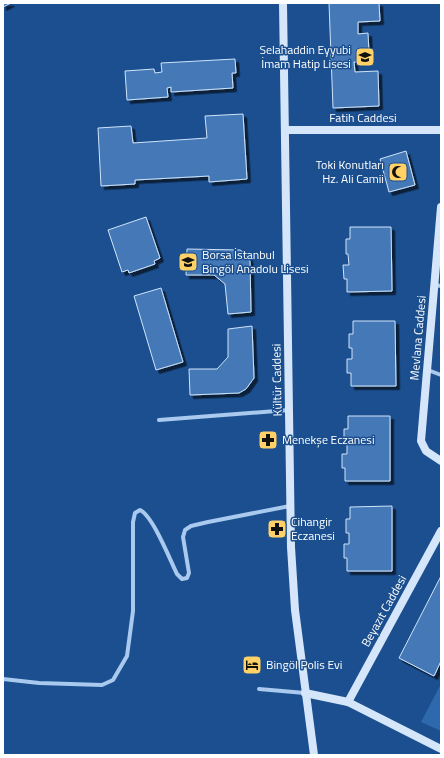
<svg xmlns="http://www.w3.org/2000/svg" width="444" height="758" font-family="'Titillium Web',sans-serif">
	<defs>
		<filter id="shadow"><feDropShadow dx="3.5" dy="3.5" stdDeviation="0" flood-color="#0009"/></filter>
	</defs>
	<rect width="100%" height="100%" fill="#1b4f8f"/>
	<!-- green -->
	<path fill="#2e69ad" d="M441,684V731L421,722Z"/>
	<!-- building -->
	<g fill="#4478b7" stroke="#cfe3fa" filter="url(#shadow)">
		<path d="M3,3H11L3,7Z"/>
		<path d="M329,3H379L380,21L358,22V34L368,33L369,53H362V62H354L355,72L378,71L379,106L333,108Z"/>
		<path d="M235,59L236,73H232L233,88L171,92V87L167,88L168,97L127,100L125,71L154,69L155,73L162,72L161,63Z"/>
		<path d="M243,114L247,179L209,182V176L135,180V184L101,186L98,128L131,126L133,143L207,138L205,116Z"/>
		<path d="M406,151L415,185L389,192L380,159Z"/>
		<path d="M146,217L160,258L154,261L155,264L129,273L128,270L122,272L108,230Z"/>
		<path d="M350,227H391L392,291L347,292V279H344L343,265H349L348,254H346V239H350Z"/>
		<path d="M187,249L240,250L248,255L250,262L251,312L228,314L225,284L214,275H186Z"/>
		<path d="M161,288L183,362L156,370L134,296Z"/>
		<path d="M353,321H395L396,386H351V373H347V359H352V348H349V334H353Z"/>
		<path d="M252,326L254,378L246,389L239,393L190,395L189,369H217L228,357V329Z"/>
		<path d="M348,416H390V481H345V468H342V454H347V443H344V429H348Z"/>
		<path d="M392,506V571H347V558H344V544H349V533H346V519H350V507Z"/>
		<path d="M441,576V661L434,676L399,658Z"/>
	</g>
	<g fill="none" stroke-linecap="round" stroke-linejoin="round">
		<!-- street -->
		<g stroke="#a9c9ee" stroke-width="4">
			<path d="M435,285L441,286"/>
			<path d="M428,370L441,375"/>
			<path d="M159,420L289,410"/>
			<path d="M3,679L39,683L102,685L113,680L127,656L133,611V522L135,513L140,510C153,516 170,560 177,574L182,579L187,578L189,573L183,537L185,530L191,526L208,522L290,506"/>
			<path d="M259,689L305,693"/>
		</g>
		<!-- secondary -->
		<g stroke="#d6e6fa" stroke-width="8">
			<path d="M283,3L291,547L295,610L314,755"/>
			<path d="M285,130H441"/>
			<path d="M441,207L421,441L426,451L441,461"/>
			<path d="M305,693L348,702L441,749"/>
			<path d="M348,702L441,531"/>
		</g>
	</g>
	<!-- icons -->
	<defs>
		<g id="school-square" transform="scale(1)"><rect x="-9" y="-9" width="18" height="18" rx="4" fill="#ffd166" stroke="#1b4f8f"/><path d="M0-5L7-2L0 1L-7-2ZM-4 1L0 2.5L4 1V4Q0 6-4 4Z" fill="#111"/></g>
		<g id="mosque-square" transform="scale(1)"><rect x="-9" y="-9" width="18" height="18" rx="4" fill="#ffd166" stroke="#1b4f8f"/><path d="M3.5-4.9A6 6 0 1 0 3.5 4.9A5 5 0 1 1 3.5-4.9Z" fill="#111"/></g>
		<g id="pharmacy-square" transform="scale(1)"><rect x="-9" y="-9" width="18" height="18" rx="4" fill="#ffd166" stroke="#1b4f8f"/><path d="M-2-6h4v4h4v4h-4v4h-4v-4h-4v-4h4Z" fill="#111"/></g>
		<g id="hotel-square" transform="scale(1)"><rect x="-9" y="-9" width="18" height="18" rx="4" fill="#ffd166" stroke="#1b4f8f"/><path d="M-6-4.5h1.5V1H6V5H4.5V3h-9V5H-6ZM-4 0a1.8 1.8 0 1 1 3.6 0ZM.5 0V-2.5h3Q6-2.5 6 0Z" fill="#111"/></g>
	</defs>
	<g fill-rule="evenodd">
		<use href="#school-square" x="365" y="57"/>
		<use href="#mosque-square" x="398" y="172"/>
		<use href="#school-square" x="188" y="262"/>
		<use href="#pharmacy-square" x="268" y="440"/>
		<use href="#pharmacy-square" x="277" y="529"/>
		<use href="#hotel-square" x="252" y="665"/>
	</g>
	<g text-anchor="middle" stroke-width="3" stroke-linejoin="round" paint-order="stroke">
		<!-- poi labels -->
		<g font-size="12" fill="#fff" stroke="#1b4f8f" text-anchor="start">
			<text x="351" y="54" text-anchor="end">Selahaddin Eyyubi<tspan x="351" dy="14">İmam Hatip Lisesi</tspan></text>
			<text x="384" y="169" text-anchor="end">Toki Konutları<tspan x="384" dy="14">Hz. Ali Camii</tspan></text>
			<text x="202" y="259">Borsa İstanbul<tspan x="202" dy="14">Bingöl Anadolu Lisesi</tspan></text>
			<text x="282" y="444">Menekşe Eczanesi</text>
			<text x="291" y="526">Cihangir<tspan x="291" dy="14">Eczanesi</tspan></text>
			<text x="266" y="669">Bingöl Polis Evi</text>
		</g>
		<!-- street labels -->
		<g font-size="12" fill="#fff" stroke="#1b4f8f">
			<text x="363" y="122">Fatih Caddesi</text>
			<text transform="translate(418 338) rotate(-85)" y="4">Mevlana Caddesi</text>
			<text transform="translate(277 380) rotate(-91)" y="4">Kültür Caddesi</text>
			<text transform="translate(384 611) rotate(-61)" y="4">Beyazıt Caddesi</text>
		</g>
	</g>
	<!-- border -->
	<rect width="444" height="758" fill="none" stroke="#ffffff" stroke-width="8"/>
</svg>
